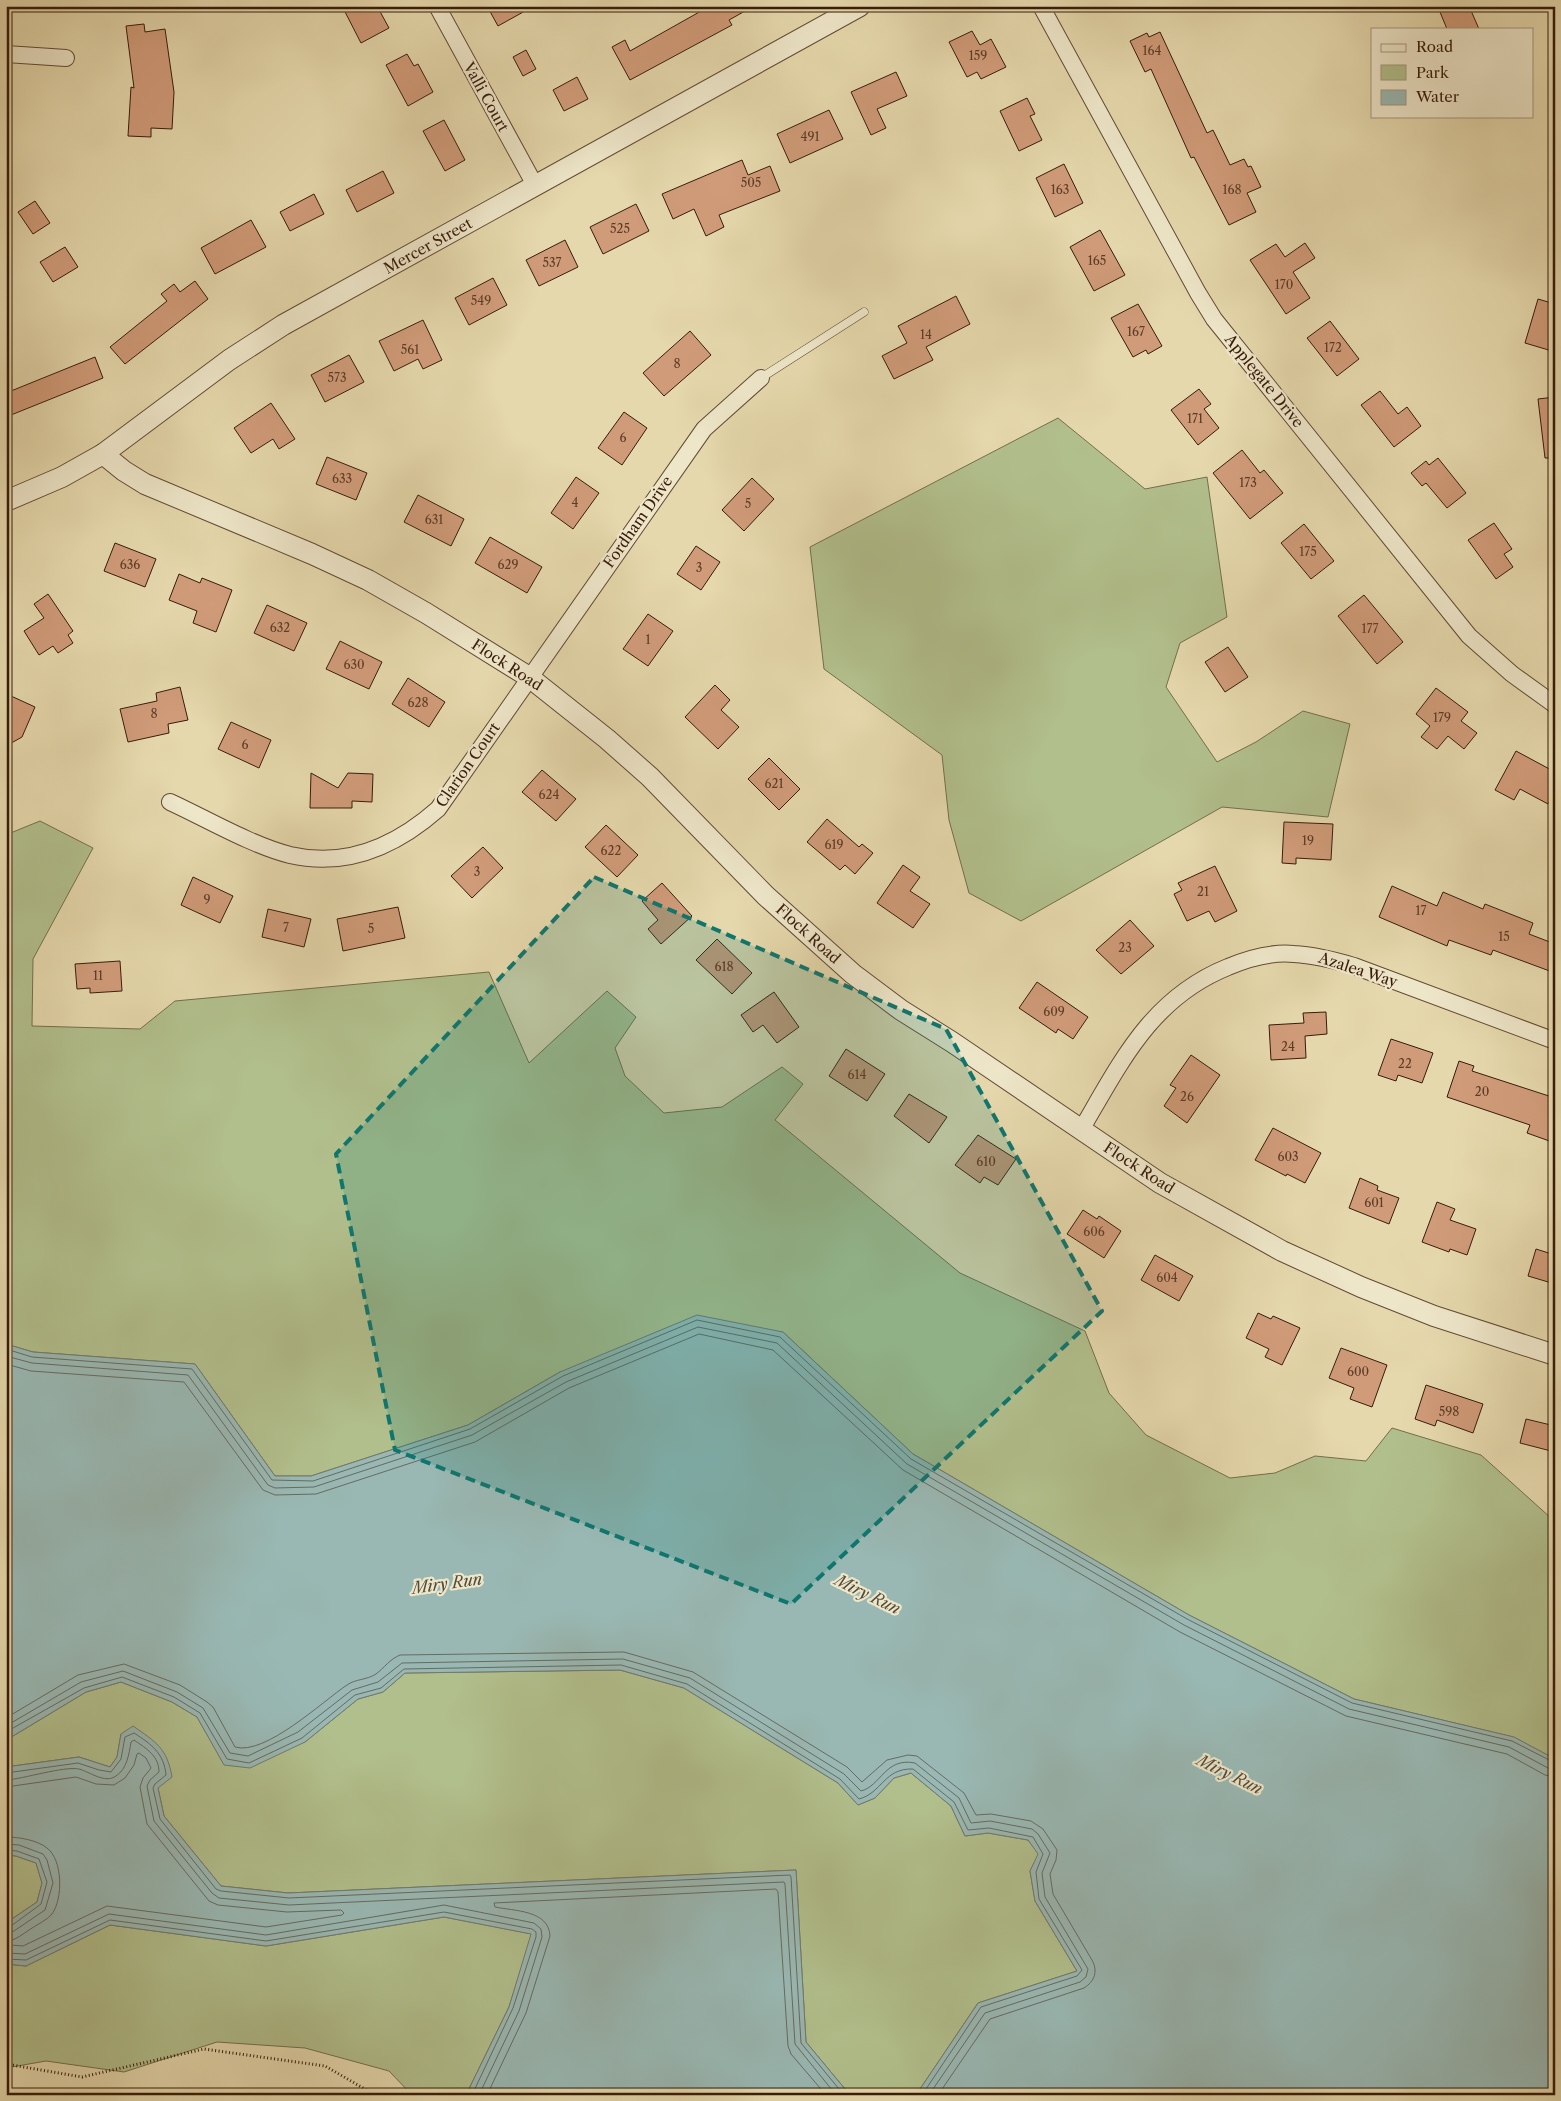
<svg xmlns="http://www.w3.org/2000/svg" width="1561" height="2101" font-family="'Libre Caslon Text',serif">
	<rect width="100%" height="100%" fill="#e5d8ac"/>
	<filter id="stains"><feTurbulence type="fractalNoise" baseFrequency=".004" numOctaves="4"/><feColorMatrix values="0 0 0 0 .2 0 0 0 0 .09 0 0 0 0 .02 0 0 0 .5 -.17"/></filter>
	<radialGradient id="worn" r=".72"><stop offset=".6" stop-color="#630" stop-opacity="0"/><stop offset="1" stop-color="#630" stop-opacity=".3"/></radialGradient>
	<!-- green -->
	<g fill="#b1bf8c" stroke="#746e4c">
		<path d="M1058,418L1145,489L1207,477L1227,617L1180,643L1166,687L1217,762L1256,742L1303,711L1350,724L1328,817L1222,807L1021,921L969,893L949,820L942,755L824,669L810,547Z"/>
		<path d="M40,821L93,848L33,959L32,1026L140,1029L175,1001L489,972L529,1063L607,991L636,1017L615,1048L625,1076L664,1113L722,1107L782,1067L803,1084L775,1120L960,1273L1085,1331L1109,1393L1146,1435L1230,1478L1275,1473L1315,1456L1366,1461L1392,1428L1481,1455L1552,1519L1555,1520V1759L1513,1737L1354,1699L1189,1615L913,1454L783,1332L560,1372L468,1425L311,1476H275L195,1364L33,1352L6,1344V839L8,834Z"/>
		<path d="M620,1670L684,1688L838,1783L858,1805L875,1798L894,1778L911,1773L951,1806L965,1836L988,1833L1028,1840L1039,1854L1030,1871L1035,1901L1077,1971L978,2003L916,2095H850L806,2042L796,1870L288,1893L221,1886L164,1816L158,1788L121,1734L117,1757L110,1767L79,1757L13,1766L6,1769V1738L13,1736L86,1692L121,1682L172,1702L197,1717L224,1764L305,1742L358,1699L383,1692L405,1673Z"/>
		<path d="M6,1855L16,1856L36,1863L42,1883L37,1902L6,1923Z"/>
		<path d="M444,1917L532,1934L509,2007L466,2095H412L389,2071L305,2048L217,2042L124,2072L46,2061L6,2068V1964L26,1966L110,1925L266,1946Z"/>
	</g>
	<!-- water -->
	<g fill="#99b8b3" stroke="#727a70">
		<path d="M697,1315L783,1332L913,1454L1189,1615L1354,1699L1514,1737L1555,1759V2095H916L978,2003L1077,1971L1035,1901L1030,1871L1038,1854L1028,1840L988,1833L965,1836L951,1806L911,1773L894,1778L875,1798L858,1805L838,1783L684,1688L620,1670L405,1673L383,1692L358,1699L305,1742L250,1768L224,1765L197,1717L172,1702L121,1682L86,1692L13,1736L6,1738V1344L33,1352L195,1364L275,1476H311L468,1425L560,1372Z"/>
		<path d="M133,1726C156,1742 167,1748 172,1777L158,1788L164,1816L221,1886L288,1893L796,1870L806,2042L850,2095H466L509,2007L531,1934L444,1917L266,1946L110,1925L26,1966L6,1964V1923L37,1902L42,1883L36,1863L16,1856L6,1855V1769L13,1766L79,1757L110,1767L117,1757L121,1734Z"/>
	</g>
	<g fill="none" stroke-linecap="round" stroke-linejoin="round">
		<!-- shore -->
		<g stroke="#686a5f" stroke-width="1">
			<path d="M6,1349L32,1357L192,1369L272,1480L313,1481L470,1429L563,1376L697,1320L780,1337L911,1459L1187,1619L1352,1703L1512,1741L1555,1763"/>
			<path d="M6,1356L32,1363L188,1375L268,1485L275,1488L314,1487L472,1435L566,1382L698,1327L777,1343L907,1464L1184,1625L1349,1709L1509,1747L1548,1768L1555,1770"/>
			<path d="M6,1364L31,1371L184,1382L263,1490L275,1495L316,1494L475,1442L569,1388L699,1334L773,1350L903,1470L1180,1632L1346,1716L1507,1754L1545,1775L1555,1777"/>
			<path d="M6,1718L78,1675L124,1664L180,1685L207,1702L213,1707L235,1747C265,1756 323,1701 347,1685C355,1679 367,1680 376,1674C384,1668 390,1659 400,1655L624,1652L693,1672L847,1767L862,1782L887,1760L908,1755L917,1756L964,1793L976,1815L991,1814L1031,1821L1043,1829L1057,1850L1056,1860L1050,1874L1053,1894L1092,1960C1098,1971 1095,1981 1084,1988L990,2019L938,2095"/>
			<path d="M6,1726L81,1682L123,1671L177,1692L203,1708L230,1753L248,1756L298,1732L352,1690L378,1682L402,1663L623,1659L690,1678L844,1774L861,1791C881,1786 885,1757 915,1763L959,1798L971,1823L990,1821L1032,1829L1038,1834L1050,1853L1042,1873L1045,1897L1088,1969L1086,1977L1080,1982L985,2013L929,2095"/>
			<path d="M6,1732L84,1688L122,1677L174,1697L200,1713L227,1759L249,1763L302,1738L355,1695L381,1688L404,1669L621,1665L687,1684L840,1779L859,1799C882,1793 884,1768 913,1769L954,1802L968,1830L989,1828L1033,1837L1043,1854L1036,1872L1039,1899L1082,1970L1077,1976L981,2007L922,2095"/>
			<path d="M6,1773L78,1763L99,1770L111,1772L121,1759L125,1737L134,1733C151,1744 164,1753 166,1775L155,1784L153,1788L160,1819L216,1889L221,1891L289,1898L790,1875L791,1877L801,2043L844,2095"/>
			<path d="M6,1780C24,1779 63,1766 79,1769C90,1772 105,1784 116,1776C127,1769 129,1754 131,1742L134,1740C147,1749 159,1756 159,1772L150,1780L147,1786L154,1821L212,1893L219,1898L289,1905L784,1882L785,1884L795,2044L836,2095"/>
			<path d="M6,1787L76,1777L96,1784L114,1785L125,1778L134,1765L137,1754L139,1753L146,1758L151,1768L143,1778L140,1787L147,1824L209,1901L218,1905L287,1912L341,1910L344,1913L342,1915L266,1927L107,1906L23,1946L10,1945L8,1943L9,1941C17,1939 23,1934 29,1930C36,1925 46,1921 52,1914C63,1899 63,1860 47,1848C37,1840 19,1837 6,1837"/>
			<path d="M6,1844L19,1845L43,1854L47,1860L53,1883L45,1910L14,1931L6,1933"/>
			<path d="M6,1850L17,1851L39,1859L47,1882L41,1904L11,1926L6,1927"/>
			<path d="M6,1953L25,1954L109,1914L266,1935L444,1905L534,1923L541,1929L542,1937L519,2011L479,2095"/>
			<path d="M6,1959L26,1960L110,1920L266,1941L444,1912L532,1929L536,1932V1937L513,2008L472,2095"/>
			<path d="M487,2095L526,2013L550,1936C549,1910 514,1911 495,1907L494,1903L776,1889L778,1892L788,2046L791,2054L826,2095"/>
		</g>
	</g>
	<!-- building -->
	<g fill="#d09b79" stroke="#371c0b">
		<path d="M342,6H377L389,28L361,43Z"/>
		<path d="M487,6H534L498,26Z"/>
		<path d="M710,6H754L729,20L732,25L630,80L612,47L625,40L630,51Z"/>
		<path d="M1455,6H1469L1479,29H1447L1440,12Z"/>
		<path d="M144,24L145,32L165,29L174,92L172,129L151,128V137L128,136L131,87L134,88L126,26Z"/>
		<path d="M972,31L980,45L991,39L1006,67L981,79L977,72L967,77L949,42Z"/>
		<path d="M1160,32L1207,133L1213,130L1230,165L1244,159L1248,167L1251,166L1261,187L1247,193L1256,212L1229,225L1194,157L1191,158L1151,69L1145,72L1130,41L1147,33L1149,37Z"/>
		<path d="M526,50L536,69L523,76L513,57Z"/>
		<path d="M407,54L414,66L418,64L433,92L408,106L386,65Z"/>
		<path d="M896,72L907,96L877,109L886,128L871,135L851,92Z"/>
		<path d="M577,77L588,99L564,111L553,90Z"/>
		<path d="M1027,98L1035,114L1030,116L1042,140L1019,151L1000,111Z"/>
		<path d="M829,110L843,139L790,163L777,134Z"/>
		<path d="M444,120L465,160L445,171L423,131Z"/>
		<path d="M742,160L748,175L770,166L780,191L719,215L724,227L706,236L694,209L673,219L662,194Z"/>
		<path d="M1064,164L1083,203L1055,217L1036,178Z"/>
		<path d="M383,171L394,193L357,212L346,190Z"/>
		<path d="M314,194L324,214L290,231L280,212Z"/>
		<path d="M35,201L50,223L33,234L18,212Z"/>
		<path d="M636,204L649,231L603,254L590,227Z"/>
		<path d="M251,220L266,247L215,274L201,248Z"/>
		<path d="M1100,230L1125,275L1094,291L1070,247Z"/>
		<path d="M565,240L578,267L539,286L526,260Z"/>
		<path d="M1305,243L1315,258L1293,272L1310,298L1286,314L1250,260L1276,244L1285,257Z"/>
		<path d="M65,247L78,267L53,282L40,262Z"/>
		<path d="M493,278L507,305L469,325L455,298Z"/>
		<path d="M195,281L208,299L125,364L110,347L167,301L161,294L174,284L180,292Z"/>
		<path d="M956,296L970,324L926,347L933,360L894,379L882,356L907,343L898,326Z"/>
		<path d="M1538,299L1555,304V340L1552,351L1525,343Z"/>
		<path d="M1138,304L1162,346L1148,354L1146,350L1133,357L1111,318Z"/>
		<path d="M423,320L442,360L423,369L418,359L394,371L379,341Z"/>
		<path d="M1330,321L1359,359L1337,376L1307,338Z"/>
		<path d="M690,331L711,355L664,396L643,373Z"/>
		<path d="M349,355L364,382L325,402L311,375Z"/>
		<path d="M95,357L103,378L6,417V393Z"/>
		<path d="M1199,389L1211,404L1204,409L1219,428L1198,445L1171,410Z"/>
		<path d="M1380,391L1398,414L1407,407L1421,426L1394,447L1361,405Z"/>
		<path d="M1555,397V458H1545L1538,399Z"/>
		<path d="M271,403L295,439L279,449L273,439L251,453L234,428Z"/>
		<path d="M624,412L647,428L622,465L598,448Z"/>
		<path d="M1242,450L1260,473L1264,470L1283,493L1250,519L1213,473Z"/>
		<path d="M327,457L367,473L356,500L316,484Z"/>
		<path d="M1438,458L1466,493L1447,508L1426,483L1422,486L1411,473L1426,461L1429,465Z"/>
		<path d="M576,477L599,493L573,529L551,513Z"/>
		<path d="M752,478L774,499L744,531L722,510Z"/>
		<path d="M418,495L464,519L451,546L404,522Z"/>
		<path d="M1494,523L1512,549L1504,554L1513,567L1496,579L1468,540Z"/>
		<path d="M1304,524L1334,561L1311,579L1281,543Z"/>
		<path d="M490,537L542,567L527,593L475,563Z"/>
		<path d="M115,543L156,559L145,587L104,571Z"/>
		<path d="M696,546L720,562L701,590L677,574Z"/>
		<path d="M179,574L200,583L202,578L232,590L216,632L193,623L197,611L169,600Z"/>
		<path d="M48,594L73,631L68,635L73,643L58,653L53,646L39,655L24,631L44,618L34,604Z"/>
		<path d="M1364,595L1403,642L1377,664L1338,616Z"/>
		<path d="M267,605L307,623L294,651L254,633Z"/>
		<path d="M648,614L673,631L648,666L623,649Z"/>
		<path d="M340,641L382,662L369,689L326,669Z"/>
		<path d="M1228,647L1248,677L1225,692L1205,662Z"/>
		<path d="M408,678L445,702L429,727L392,704Z"/>
		<path d="M715,685L730,700L721,710L739,727L718,749L685,717Z"/>
		<path d="M180,687L188,720L168,724L169,733L128,742L120,709L157,701L156,693Z"/>
		<path d="M1436,688L1468,712L1461,721L1477,733L1464,749L1448,736L1437,749L1421,737L1430,726L1416,714Z"/>
		<path d="M11,696L35,707L22,737L6,746V707Z"/>
		<path d="M231,722L271,740L259,768L218,749Z"/>
		<path d="M1516,751L1555,772V791L1548,804L1520,789L1514,800L1495,790Z"/>
		<path d="M769,758L800,789L779,810L748,779Z"/>
		<path d="M542,770L576,799L556,821L522,792Z"/>
		<path d="M311,773L338,788L348,773L373,774L372,802L352,801V808H310Z"/>
		<path d="M827,819L859,847L862,844L873,853L855,874L845,865L840,870L807,842Z"/>
		<path d="M1284,822L1333,824L1331,860L1296,858V864L1282,863Z"/>
		<path d="M606,825L638,855L617,877L585,847Z"/>
		<path d="M483,847L503,868L472,898L451,876Z"/>
		<path d="M903,865L920,877L910,891L930,904L913,928L877,903Z"/>
		<path d="M1215,866L1237,911L1215,922L1209,911L1187,921L1174,894L1182,890L1178,883Z"/>
		<path d="M193,877L233,896L220,923L181,905Z"/>
		<path d="M662,883L692,916L661,944L648,929L658,920L642,901Z"/>
		<path d="M1392,886L1437,906L1443,892L1483,909L1485,904L1533,923L1529,934L1555,944V973L1493,950L1491,955L1449,940L1447,946L1379,917Z"/>
		<path d="M398,907L405,938L343,951L337,919Z"/>
		<path d="M268,909L311,919L304,947L262,937Z"/>
		<path d="M1130,920L1154,946L1121,974L1096,950Z"/>
		<path d="M717,939L752,973L732,994L696,960Z"/>
		<path d="M120,961L122,991L90,993V988L77,989L75,964Z"/>
		<path d="M1037,982L1088,1017L1073,1039L1058,1029L1056,1033L1019,1008Z"/>
		<path d="M774,992L799,1027L777,1043L763,1025L753,1032L741,1015Z"/>
		<path d="M1326,1012L1327,1034L1305,1036L1306,1058L1271,1060L1269,1025L1304,1023L1303,1013Z"/>
		<path d="M1391,1039L1433,1053L1422,1083L1398,1075L1396,1081L1378,1075Z"/>
		<path d="M846,1049L885,1074L867,1101L829,1076Z"/>
		<path d="M1191,1055L1220,1075L1187,1123L1164,1106L1176,1088L1170,1085Z"/>
		<path d="M1459,1061L1474,1066L1472,1071L1555,1098V1143L1527,1133L1530,1125L1447,1097Z"/>
		<path d="M909,1094L947,1117L929,1143L894,1116Z"/>
		<path d="M1273,1128L1321,1153L1305,1183L1287,1174L1286,1176L1255,1160Z"/>
		<path d="M978,1135L1016,1159L998,1185L984,1177L980,1183L955,1165Z"/>
		<path d="M1360,1178L1378,1186L1377,1190L1399,1198L1389,1224L1349,1208Z"/>
		<path d="M1437,1202L1455,1209L1450,1220L1476,1229L1467,1255L1450,1249L1449,1252L1422,1242Z"/>
		<path d="M1083,1210L1097,1219L1099,1216L1121,1231L1104,1258L1067,1234Z"/>
		<path d="M1536,1249L1555,1255V1284L1528,1276Z"/>
		<path d="M1155,1255L1193,1276L1179,1301L1141,1280Z"/>
		<path d="M1258,1313L1271,1319L1273,1316L1300,1328L1282,1365L1265,1357L1269,1349L1246,1338Z"/>
		<path d="M1341,1348L1387,1365L1372,1407L1350,1399L1354,1388L1329,1378Z"/>
		<path d="M1426,1385L1483,1404L1473,1433L1437,1420L1435,1426L1415,1419Z"/>
		<path d="M1526,1419L1555,1426V1452L1520,1443Z"/>
	</g>
	<g fill="none" stroke-linecap="round" stroke-linejoin="round">
		<!-- service casing -->
		<g stroke="#624b33" stroke-width="9">
			<path id="service" d="M761,378L864,312"/>
		</g>
		<!-- minor casing -->
		<g stroke="#624b33" stroke-width="18">
			<g id="minor">
				<path d="M437,6L536,187"/>
				<path d="M1041,6L1198,293L1214,319L1469,636L1512,674L1555,705"/>
				<path d="M6,54L66,58"/>
				<path d="M170,802C207,819 251,845 290,855C346,868 396,846 438,809L704,429L761,378"/>
				<path d="M1081,1130C1121,1062 1151,998 1228,967C1249,958 1272,952 1294,954C1315,955 1334,960 1354,966L1555,1041"/>
			</g>
		</g>
		<!-- tertiary casing -->
		<g stroke="#624b33" stroke-width="22">
			<g id="tertiary">
				<path d="M103,454L124,471L145,484L312,554L368,580L426,613L529,677L607,739L650,777L766,896L853,974L901,1010L952,1042L1160,1183L1282,1251L1361,1287L1434,1316L1555,1355"/>
				<path d="M6,501L62,477L103,454L229,360L283,325L860,6"/>
			</g>
		</g>
		<!-- path -->
		<path stroke="#371c0b" stroke-width="3" stroke-dasharray="1 2.5" stroke-linecap="butt" d="M6,2064L82,2077L204,2049L325,2066L375,2095"/>
		<!-- service -->
		<use href="#service" stroke="#eee6c9" stroke-width="8"/>
		<!-- minor -->
		<use href="#minor" stroke="#eee6c9" stroke-width="16"/>
		<!-- tertiary -->
		<use href="#tertiary" stroke="#eee6c9" stroke-width="20"/>
	</g>
	<!-- marked area -->
	<path fill="#0f766e" fill-opacity="0.2" stroke="#0f766e" stroke-width="4" stroke-dasharray="10 6" stroke-linejoin="round" d="M594,877L946,1029L1102,1311L791,1604L395,1450L336,1154Z"/>
	<g text-anchor="middle" stroke-width="4.5" stroke-linejoin="round" paint-order="stroke">
		<!-- number labels -->
		<g font-size="12" fill="#5d3c26">
			<text x="1152" y="55">164</text>
			<text x="978" y="60">159</text>
			<text x="810" y="141">491</text>
			<text x="751" y="187">505</text>
			<text x="1060" y="194">163</text>
			<text x="1232" y="194">168</text>
			<text x="620" y="233">525</text>
			<text x="1097" y="265">165</text>
			<text x="552" y="267">537</text>
			<text x="1284" y="289">170</text>
			<text x="481" y="305">549</text>
			<text x="1136" y="336">167</text>
			<text x="926" y="339">14</text>
			<text x="1333" y="352">172</text>
			<text x="410" y="354">561</text>
			<text x="677" y="368">8</text>
			<text x="337" y="382">573</text>
			<text x="1195" y="423">171</text>
			<text x="623" y="442">6</text>
			<text x="342" y="483">633</text>
			<text x="1248" y="487">173</text>
			<text x="575" y="507">4</text>
			<text x="748" y="508">5</text>
			<text x="434" y="524">631</text>
			<text x="1308" y="556">175</text>
			<text x="130" y="569">636</text>
			<text x="508" y="569">629</text>
			<text x="699" y="572">3</text>
			<text x="280" y="632">632</text>
			<text x="1370" y="633">177</text>
			<text x="648" y="644">1</text>
			<text x="354" y="669">630</text>
			<text x="418" y="707">628</text>
			<text x="154" y="718">8</text>
			<text x="1442" y="722">179</text>
			<text x="245" y="749">6</text>
			<text x="774" y="788">621</text>
			<text x="549" y="799">624</text>
			<text x="1308" y="845">19</text>
			<text x="834" y="849">619</text>
			<text x="611" y="855">622</text>
			<text x="477" y="876">3</text>
			<text x="1203" y="896">21</text>
			<text x="207" y="904">9</text>
			<text x="1421" y="915">17</text>
			<text x="286" y="932">7</text>
			<text x="371" y="933">5</text>
			<text x="1504" y="941">15</text>
			<text x="1125" y="952">23</text>
			<text x="724" y="971">618</text>
			<text x="98" y="980">11</text>
			<text x="1054" y="1016">609</text>
			<text x="1288" y="1051">24</text>
			<text x="1405" y="1068">22</text>
			<text x="857" y="1079">614</text>
			<text x="1482" y="1096">20</text>
			<text x="1187" y="1101">26</text>
			<text x="1288" y="1161">603</text>
			<text x="986" y="1166">610</text>
			<text x="1374" y="1207">601</text>
			<text x="1094" y="1236">606</text>
			<text x="1167" y="1282">604</text>
			<text x="1358" y="1376">600</text>
			<text x="1449" y="1416">598</text>
		</g>
		<!-- street labels -->
		<g font-size="15" fill="#371c0b" stroke="#eee6c9">
			<text transform="translate(486 97) rotate(61)" y="5">Valli Court</text>
			<text transform="translate(428 246) rotate(-29)" y="5">Mercer Street</text>
			<text transform="translate(1264 381) rotate(51)" y="5">Applegate Drive</text>
			<text transform="translate(638 522) rotate(-55)" y="5">Fordham Drive</text>
			<text transform="translate(507 665) rotate(33)" y="5">Flock Road</text>
			<text transform="translate(468 765) rotate(-55)" y="5">Clarion Court</text>
			<text transform="translate(808 934) rotate(42)" y="5">Flock Road</text>
			<text transform="translate(1358 970) rotate(18)" y="5">Azalea Way</text>
			<text transform="translate(1139 1168) rotate(33)" y="5">Flock Road</text>
		</g>
		<!-- water labels -->
		<g font-size="16" font-style="italic" fill="#544b3d" stroke="#eee6c9">
			<text transform="translate(447 1583) rotate(-8)" y="6">Miry Run</text>
			<text transform="translate(868 1594) rotate(26)" y="6">Miry Run</text>
			<text transform="translate(1230 1774) rotate(26)" y="6">Miry Run</text>
		</g>
	</g>
	<!-- margin -->
	<rect width="1561" height="2101" fill="none" stroke="#e5d8ac" stroke-width="25"/>
	<rect x="8" y="8" width="1546" height="2086" fill="none" stroke="#371c0b" stroke-width="2.5"/>
	<rect x="12" y="12" width="1536" height="2076" fill="none" stroke="#371c0b"/>
	<!-- legend -->
	<rect x="1371" y="28" width="162" height="90" fill="#eee6c9" stroke="#a5957d"/>
	<rect x="1381" y="44" width="25" height="8" fill="#eee6c9" stroke="#a5957d"/>
	<text x="1416" y="52" font-size="15" fill="#371c0b">Road</text>
	<rect x="1381" y="65" width="25" height="15" fill="#b1bf8c" stroke="#a5957d"/>
	<text x="1416" y="78" font-size="15" fill="#371c0b">Park</text>
	<rect x="1381" y="90" width="25" height="15" fill="#99b8b3" stroke="#a5957d"/>
	<text x="1416" y="102" font-size="15" fill="#371c0b">Water</text>
	<rect width="100%" height="100%" filter="url(#stains)"/>
	<rect width="100%" height="100%" fill="url(#worn)"/>
</svg>
